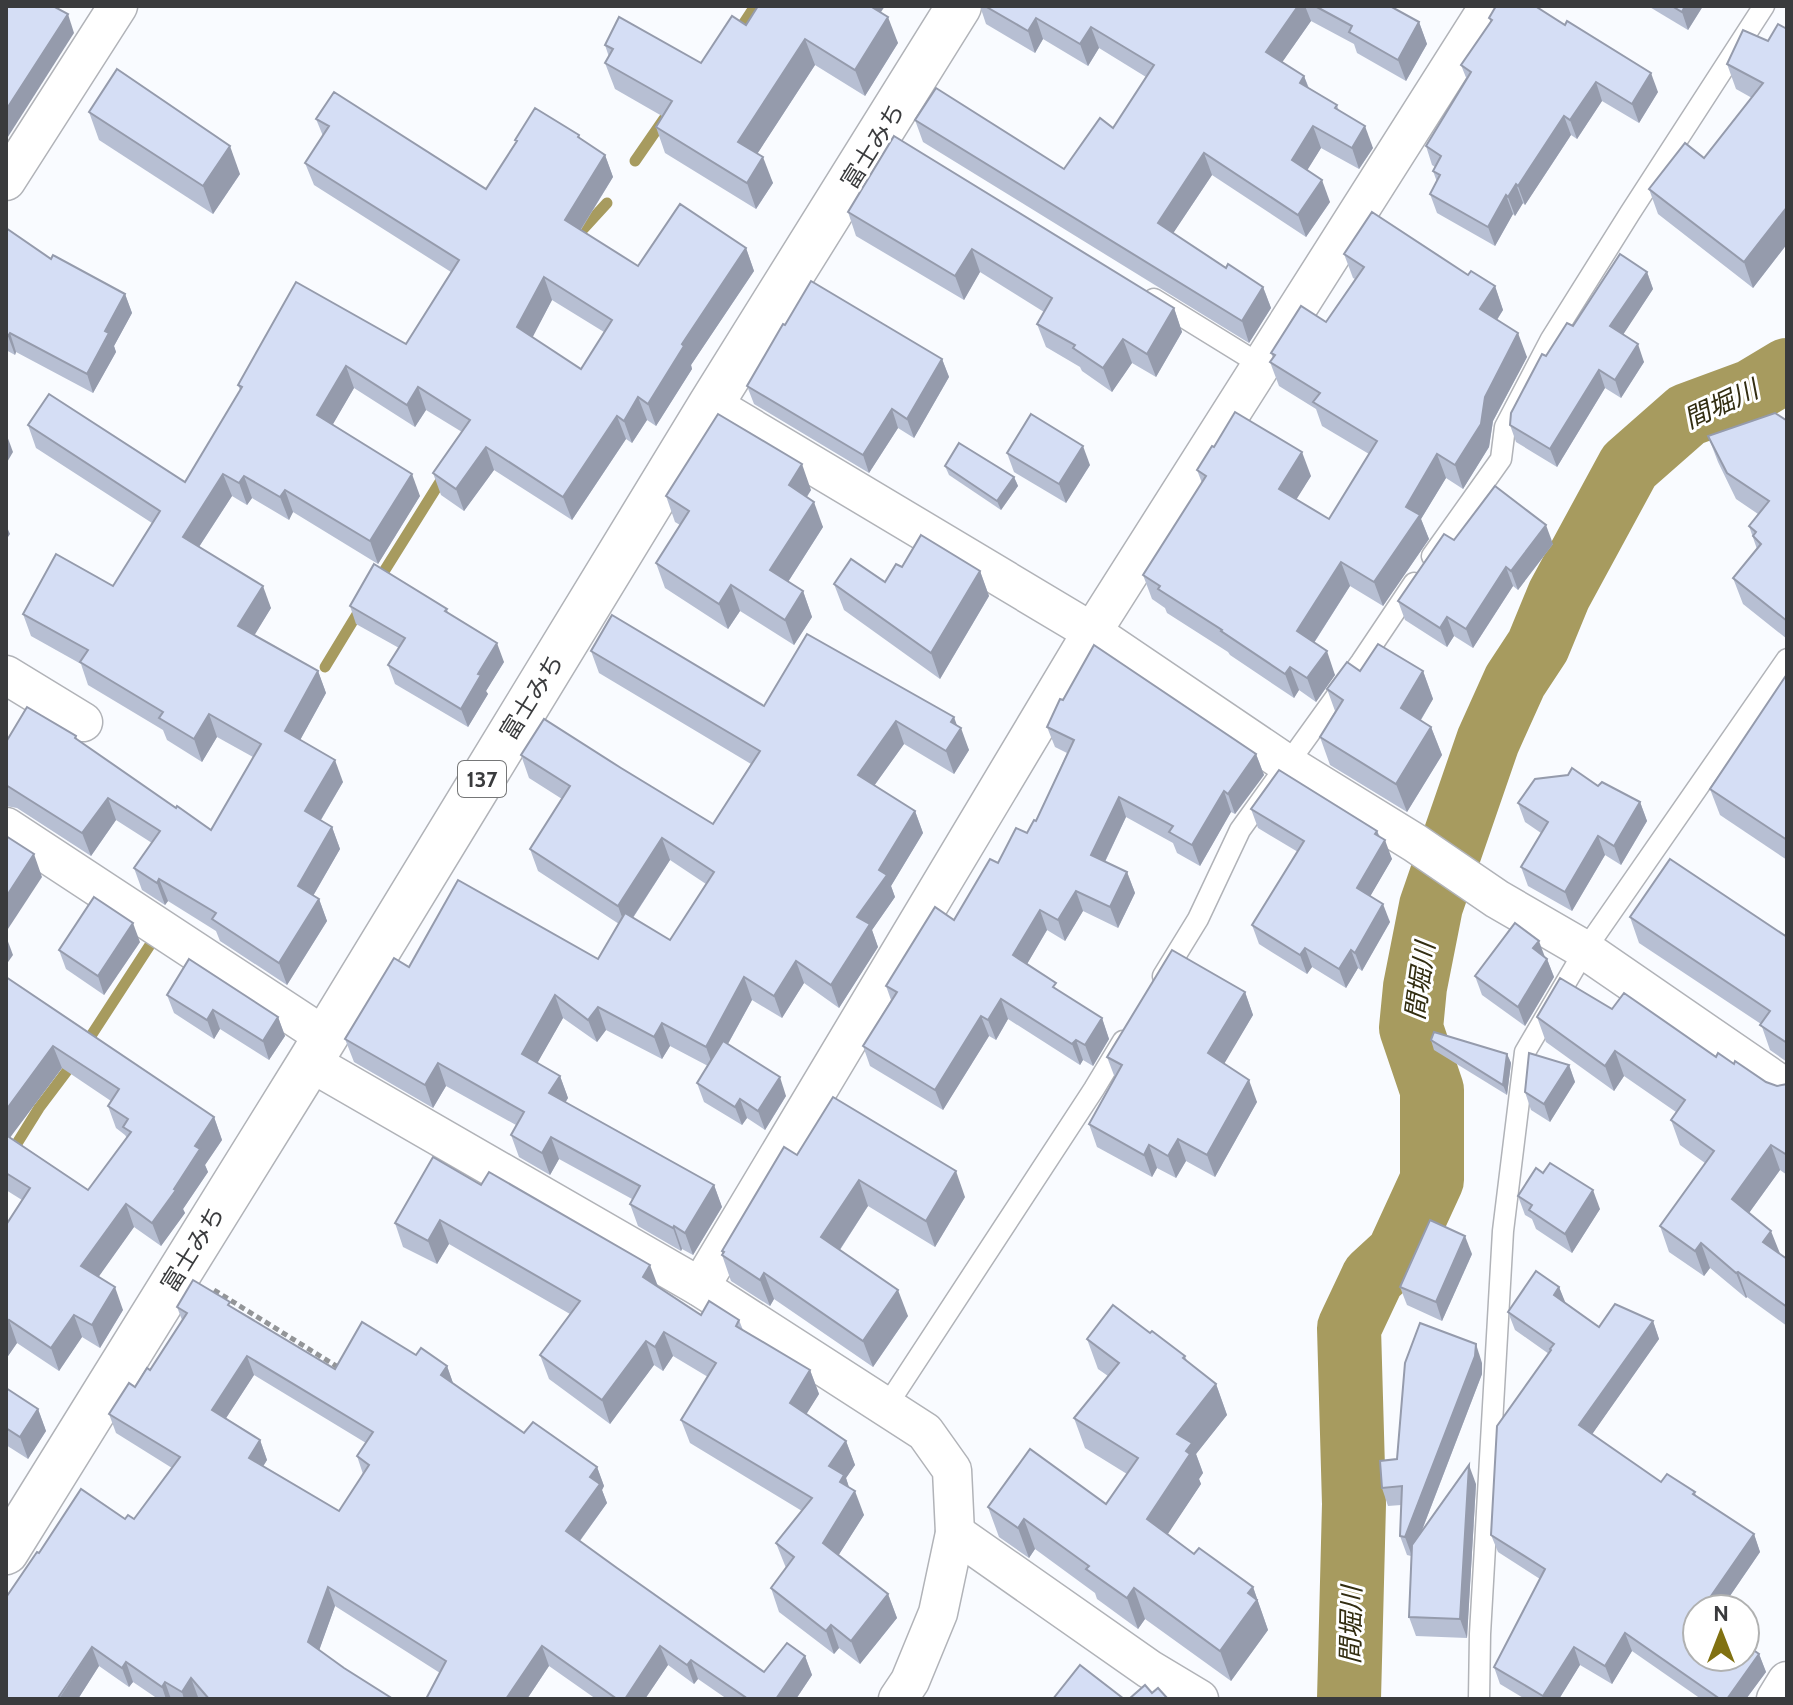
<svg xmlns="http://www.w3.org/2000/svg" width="1793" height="1705" font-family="Cabin,'Noto Sans JP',sans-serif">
	<rect width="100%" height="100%" fill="#f9fbff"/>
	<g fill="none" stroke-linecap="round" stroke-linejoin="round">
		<!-- stream -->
		<g stroke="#a79b5f" stroke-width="11">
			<path d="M736,35L755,6"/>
			<path d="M635,161L664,119"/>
			<path d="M574,239L607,203"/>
			<path d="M378,581L445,474"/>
			<path d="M325,667L362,606"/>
			<path d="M85,1045L150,945"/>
			<path d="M6,1161L39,1108L76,1059"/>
		</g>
		<!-- river -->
		<path stroke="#a79b5f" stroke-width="64" d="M1349,1699L1354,1504L1349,1328L1373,1277L1398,1254L1432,1180V1090L1411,1028L1415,987L1431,906L1488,741L1515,681L1538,646L1559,595L1629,466L1687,415L1752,391L1787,370"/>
		<!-- lane casing -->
		<g stroke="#b1b3b8" stroke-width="23">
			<g id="lane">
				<path d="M1154,299L1261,365"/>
				<path d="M1432,556L1501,459L1505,427L1551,339L1630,213L1764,6"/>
				<path d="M1163,976L1198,919L1240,830L1361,662L1414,583"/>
				<path d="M886,1407L1094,1089L1123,1041"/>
				<path d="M1479,1699L1480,1634L1503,1231L1525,1052L1585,950L1787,659"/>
			</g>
		</g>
		<!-- street casing -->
		<g stroke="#b1b3b8" stroke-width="41">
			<g id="street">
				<path d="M6,181L118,6"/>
				<path d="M711,404L1092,632L1287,764L1415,843L1497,899L1585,950L1787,1089"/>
				<path d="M6,675L83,722"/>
				<path d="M6,827L324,1036"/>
				<path d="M310,1062L700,1287L925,1432L952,1470L955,1533L938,1613L910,1681L898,1699"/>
				<path d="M700,1287L1092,632L1489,6"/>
				<path d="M955,1533L1149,1669L1199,1699"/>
				<path d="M1776,1699L1787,1681"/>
			</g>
		</g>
		<!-- highway casing -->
		<g stroke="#b1b3b8" stroke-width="47">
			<path id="highway" d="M6,1552L310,1062L711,404L959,6"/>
		</g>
		<!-- path -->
		<path stroke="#939598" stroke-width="5" stroke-dasharray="6 4" stroke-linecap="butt" d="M214,1290L341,1369"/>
		<!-- lane -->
		<use href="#lane" stroke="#fff" stroke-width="20"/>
		<!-- street -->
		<use href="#street" stroke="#fff" stroke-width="38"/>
		<!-- highway -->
		<use href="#highway" stroke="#fff" stroke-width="44"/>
	</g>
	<!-- wall -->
	<g fill="#b7bfd3" fill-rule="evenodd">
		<path d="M980,6H1390L1419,22L1427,44L1406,81L1357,53L1354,44L1311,21L1282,62L1304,76L1309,88L1337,105L1339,111L1373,148L1359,169L1321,148L1307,170L1330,202L1306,237L1212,175L1173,233L1226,268L1263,287L1271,308L1249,343L923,142L915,120L1064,169L1113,128L1146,77L1099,48L1088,66L1043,39L1035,53L986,24Z"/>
		<path d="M1648,6H1703L1688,30Z"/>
		<path d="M881,12L898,43L865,96L815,65L757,154L773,183L756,209L665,153L656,127L662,116L615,89L605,63L609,57L605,45L701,63L746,25Z"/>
		<path d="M1489,18L1658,92L1639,123L1602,101L1577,139L1571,135L1525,205L1523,203L1515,216L1513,214L1495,246L1437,213L1430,194L1437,182L1433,171L1435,167L1432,165L1426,146L1467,80L1461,65L1491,23Z"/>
		<path d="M1787,29V244L1753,288L1658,214L1649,189L1704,158L1752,98L1736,89L1727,64L1768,41Z"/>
		<path d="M89,112L240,174L213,214L99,140Z"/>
		<path d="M316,119L486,189L516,142L515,140L579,135L580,138L605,155L613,177L581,230L638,266L746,248L754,271L691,365L692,369L656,426L647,420L632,443L626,439L572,520L494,470L464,511L441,495L433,473L462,432L426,410L415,427L354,388L332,425L420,496L378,564L293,512L289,520L252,498L247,505L232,496L199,547L271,608L254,635L318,671L326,693L300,740L343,782L321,820L332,827L340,849L313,896L319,899L327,921L287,985L220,941L216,931L168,901L165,905L142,890L134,868L152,843L116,820L91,856L17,808L6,806V742L76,736L77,739L176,808L211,830L253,757L217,737L202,762L167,740L163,730L88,685L81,664L31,636L23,614L113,586L152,523L36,448L28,425L185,482L240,390L238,385L406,344L451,272L314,185L305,163L323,136ZM552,300L604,332L581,369L532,337Z"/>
		<path d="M848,212L1174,308L1182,332L1156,377L1132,363L1112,392L1082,371L1080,367L1046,347L1037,324L1044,312L980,272L964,300L856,236Z"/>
		<path d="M6,228L51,259L125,294L132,313L114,346L116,352L93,393L16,352L15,355L6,350Z"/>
		<path d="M1344,254L1468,275L1495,286L1503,310L1497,320L1527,357L1493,421L1489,447L1463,489L1446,478L1421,519L1429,539L1383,606L1350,586L1314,643L1335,675L1316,702L1299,690L1294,698L1230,655L1228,652L1167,613L1165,608L1152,599L1143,575L1202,483L1197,470L1311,476L1296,499L1329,519L1369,454L1322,426L1316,409L1279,386L1270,362L1273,358L1271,353L1326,322L1355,279L1353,278Z"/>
		<path d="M1647,272L1653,289L1623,334L1644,362L1621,398L1605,388L1557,467L1516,442L1510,425L1546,356L1573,326Z"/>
		<path d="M785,325L942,359L949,377L914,438L898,428L869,473L754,404L747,386Z"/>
		<path d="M1787,418V639L1743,604L1733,578L1757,549L1749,526L1758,514L1736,499L1718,462L1708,436L1786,420Z"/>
		<path d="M1007,453L1090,465L1066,503L1014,472Z"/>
		<path d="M945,466L1014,477L1018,486L1001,510L949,475Z"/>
		<path d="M811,490L807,497L823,527L788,582L803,591L812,617L794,645L740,611L728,629L665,588L656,563L680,525L675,522L666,496Z"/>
		<path d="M1454,540L1553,544L1518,590L1513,586L1473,648L1454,636L1447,647L1405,620L1398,601Z"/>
		<path d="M902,567L980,571L989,596L940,679L844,610L834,584L885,582Z"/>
		<path d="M350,606L447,609L448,613L504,662L486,691L488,694L468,727L395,684L388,665L399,648L356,624Z"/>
		<path d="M591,651L764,706L957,726L969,750L954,774L904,744L874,786L915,811L923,833L891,886L895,897L872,930L878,947L839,1008L804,983L782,1018L752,1000L728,1044L786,1096L765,1130L747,1118L742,1125L704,1102L697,1083L708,1066L670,1046L662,1059L606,1030L597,1042L563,1018L537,1063L560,1076L568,1098L565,1102L714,1185L722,1207L693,1255L682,1249L681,1251L638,1226L630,1204L632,1199L559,1159L550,1175L519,1157L511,1135L516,1125L446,1086L433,1108L354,1062L345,1039L409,967L598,959L619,924L538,871L530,849L562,799L529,778L521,755L621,768L713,824L751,764L599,673ZM670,860L706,884L670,940L633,918Z"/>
		<path d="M1360,671H1423L1433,699L1421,720L1431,727L1442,755L1407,812L1330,765L1320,737L1335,711L1327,689Z"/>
		<path d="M1787,674V860L1720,815L1710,789Z"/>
		<path d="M1047,727L1256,754L1264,775L1235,814L1231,812L1200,866L1177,853L1173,843L1126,817L1105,862L1127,872L1135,893L1118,928L1083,911L1065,941L1047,930L1027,964L1059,991L1102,1018L1109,1039L1093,1066L1083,1060L1080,1065L1008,1019L996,1040L989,1036L943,1110L870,1066L863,1046L891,1000L886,986L954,920L998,863L1027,833L1036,821L1067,753L1055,747Z"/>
		<path d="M1598,786L1640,802L1647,821L1621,865L1605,855L1572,911L1528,886L1521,867L1541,833L1525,822L1518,803Z"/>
		<path d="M1251,809L1377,831L1392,859L1370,896L1390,922L1362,971L1358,968L1346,988L1312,967L1307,974L1259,944L1252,925L1298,852L1258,828Z"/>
		<path d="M1630,917L1787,937V1062L1770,1050L1761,1024L1639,943Z"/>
		<path d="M140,942L104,995L66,969L59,950Z"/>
		<path d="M1545,957L1547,959L1554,977L1525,1026L1482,995L1475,976Z"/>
		<path d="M6,977L214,1117L222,1140L205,1165L208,1172L183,1209L185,1213L161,1246L134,1227L98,1277L123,1310L100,1348L82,1337L59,1371L17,1343L6,1359V1225L22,1200L6,1190ZM62,1068L111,1101L108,1106L116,1128L125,1135L127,1138L88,1190L10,1137Z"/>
		<path d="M1245,992L1253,1015L1224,1063L1257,1102L1215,1177L1186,1161L1176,1178L1157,1168L1152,1177L1097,1147L1089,1124L1115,1078L1107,1057Z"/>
		<path d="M167,995L278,1017L285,1036L269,1060L220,1029L214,1039L174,1013Z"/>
		<path d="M1612,1009L1734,1064L1766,1082L1777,1086L1787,1084V1175L1780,1170L1749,1213L1780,1254L1787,1259V1326L1747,1297L1746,1298L1710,1268L1704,1276L1669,1252L1660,1226L1705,1163L1680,1145L1671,1120L1676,1112L1624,1076L1614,1091L1546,1042L1537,1017Z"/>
		<path d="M1431,1040L1507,1054L1511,1063L1507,1095L1434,1050Z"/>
		<path d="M1569,1065L1575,1082L1550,1122L1531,1110L1525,1092Z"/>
		<path d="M797,1155L965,1197L935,1247L868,1206L840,1250L908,1316L873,1367L774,1299L770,1306L731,1281L722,1255V1251Z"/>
		<path d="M433,1157L658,1287L701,1315L739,1320L743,1330L810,1370L819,1394L806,1414L846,1441L855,1465L846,1478L849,1488L864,1515L838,1556L888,1594L897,1618L860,1664L839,1648L834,1654L779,1612L771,1588L786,1568L776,1543L802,1511L690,1443L681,1420L708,1377L673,1356L663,1371L654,1365L610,1424L549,1379L540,1355L570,1314L449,1244L437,1264L403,1247L395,1223Z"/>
		<path d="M1518,1196L1600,1209L1572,1253L1536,1229L1532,1219L1525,1215Z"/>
		<path d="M1472,1254L1442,1321L1407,1305L1400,1287Z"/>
		<path d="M1559,1287L1565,1303L1599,1327L1653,1321L1659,1339L1592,1434L1661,1482L1695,1492L1696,1496L1754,1534L1760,1552L1721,1609H1697V1657L1759,1654L1766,1672L1746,1699H1701L1632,1651L1612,1684L1580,1665L1559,1699H1525L1500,1684L1494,1667L1540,1579L1498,1552L1491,1535L1549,1354L1515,1330L1508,1312Z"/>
		<path d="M177,1307H232L335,1369L416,1355L447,1366L453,1383L524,1433L597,1467L604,1486L602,1490L607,1503L580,1541L617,1568L764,1672L805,1656L812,1675L796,1699H727L698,1679L694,1684L668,1665L645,1699H596L549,1666L527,1699H426L440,1673L335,1606L319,1650L344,1668L393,1699H199L198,1697L197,1699H158L133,1682L129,1687L99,1666L78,1699H6L7,1596L39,1553L125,1519H134L172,1468L116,1433L109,1414L150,1370L182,1320ZM254,1375L366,1443L357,1456L363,1474L339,1511L263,1466L267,1460L260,1440L226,1418Z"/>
		<path d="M1150,1333L1185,1356L1187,1361L1216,1384L1227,1415L1196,1454L1203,1473L1199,1479L1201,1484L1167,1534L1194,1554L1253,1587L1268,1630L1231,1681L1145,1619L1138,1629L1097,1599L1095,1593L1035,1549L1029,1558L999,1537L988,1507L1106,1504L1127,1474L1085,1448L1074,1418L1108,1376L1098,1369L1087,1339Z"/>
		<path d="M1482,1363V1374L1421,1533L1476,1484L1467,1638L1416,1636L1409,1617L1411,1556L1407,1555L1400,1536L1401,1505L1388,1506L1382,1488L1397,1459Z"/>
		<path d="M6,1388L38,1409L46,1431L28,1459L6,1445Z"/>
	</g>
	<!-- shaded-wall -->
	<g fill="#959bac">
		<path d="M864,6H885L871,27Z"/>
		<path d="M1298,6H1305L1311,21L1274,74L1266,52Z"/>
		<path d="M1685,6H1703L1688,30L1682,12Z"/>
		<path d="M68,14L74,33L6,140V110Z"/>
		<path d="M888,17L898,43L865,96L855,70Z"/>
		<path d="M1036,18L1043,39L1035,53L1028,31Z"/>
		<path d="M1419,22L1427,44L1406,81L1398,60Z"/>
		<path d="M1091,27L1099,48L1088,66L1080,44Z"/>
		<path d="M805,39L815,65L748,168L738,142Z"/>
		<path d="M1651,73L1658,92L1639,123L1632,104Z"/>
		<path d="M1304,76L1312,98L1300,83Z"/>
		<path d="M1596,82L1602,101L1577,139L1570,120Z"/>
		<path d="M1564,116L1571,135L1525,205L1518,186Z"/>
		<path d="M1313,126L1321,148L1300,182L1292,160Z"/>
		<path d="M1365,126L1373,148L1359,169L1352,148Z"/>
		<path d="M230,146L240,174L213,214L203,186Z"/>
		<path d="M1204,153L1212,175L1166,244L1158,223Z"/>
		<path d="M605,155L613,177L573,242L565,220Z"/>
		<path d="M763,157L773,183L756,209L747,183Z"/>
		<path d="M1322,180L1330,202L1306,237L1298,215Z"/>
		<path d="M1516,184L1523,203L1515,216L1508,197Z"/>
		<path d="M1506,195L1513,214L1495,246L1488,227Z"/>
		<path d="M1787,207V244L1753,288L1744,262Z"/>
		<path d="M746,248L754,271L691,365L692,369L656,426L648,404L682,344Z"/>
		<path d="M972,249L980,272L964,300L955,276Z"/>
		<path d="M1647,272L1653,289L1617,344L1610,326Z"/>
		<path d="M544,277L552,300L526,350L517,327Z"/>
		<path d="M1495,286L1503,310L1489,332L1480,309Z"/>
		<path d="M1263,287L1271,308L1249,343L1242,321Z"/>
		<path d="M125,294L132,313L114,346L116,352L93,393L87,374L105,331Z"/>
		<path d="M1174,308L1182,332L1156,377L1147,354Z"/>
		<path d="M10,333L16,352L15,355L8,336Z"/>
		<path d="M1518,333L1527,357L1493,421L1489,447L1463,489L1455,465L1485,397Z"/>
		<path d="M1123,339L1132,363L1112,392L1103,368Z"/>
		<path d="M1638,344L1644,362L1621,398L1615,380Z"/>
		<path d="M942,359L949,377L914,438L907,419Z"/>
		<path d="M346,366L354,388L325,438L317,415Z"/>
		<path d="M1599,370L1605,388L1557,467L1550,449Z"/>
		<path d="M418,387L426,410L415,427L407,405Z"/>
		<path d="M638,397L647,420L632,443L624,421Z"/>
		<path d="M892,409L898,428L869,473L863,455Z"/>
		<path d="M617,416L626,439L572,520L563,497Z"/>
		<path d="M6,433L13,452L6,464Z"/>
		<path d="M1083,446L1090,465L1066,503L1059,484Z"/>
		<path d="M486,447L494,470L464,511L456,489Z"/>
		<path d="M1302,452L1311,476L1288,513L1279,489Z"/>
		<path d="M1437,454L1446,478L1421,519L1429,539L1383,606L1374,582L1406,507Z"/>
		<path d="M802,464L811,490L798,510L789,485Z"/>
		<path d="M223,474L232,496L191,559L183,537Z"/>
		<path d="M412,474L420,496L378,564L370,541Z"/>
		<path d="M244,476L252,498L247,505L239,483Z"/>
		<path d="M1014,477L1018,486L1001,510L997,501Z"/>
		<path d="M285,490L293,512L289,520L280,497Z"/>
		<path d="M814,502L823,527L779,596L770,570Z"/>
		<path d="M6,525L10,534L6,540Z"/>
		<path d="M1546,525L1553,544L1518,590L1511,571Z"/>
		<path d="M1341,562L1350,586L1306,655L1297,631Z"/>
		<path d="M1506,567L1513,586L1473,648L1466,629Z"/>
		<path d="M980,571L989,596L940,679L931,653Z"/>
		<path d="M731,585L740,611L728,629L719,604Z"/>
		<path d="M263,586L271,608L246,649L238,626Z"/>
		<path d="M803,591L812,617L794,645L785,620Z"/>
		<path d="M1447,617L1454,636L1447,647L1440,628Z"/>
		<path d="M497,643L504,662L486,691L488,694L468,727L461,709L478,674Z"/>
		<path d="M1327,651L1335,675L1316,702L1307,678Z"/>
		<path d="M1290,667L1299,690L1294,698L1285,674Z"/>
		<path d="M318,671L326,693L293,753L285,731Z"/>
		<path d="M1423,671L1433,699L1411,736L1401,708Z"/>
		<path d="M209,714L217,737L202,762L194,739Z"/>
		<path d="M954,717L959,731L961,728L969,750L954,774L946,751L951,722Z"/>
		<path d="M896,721L904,744L866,797L858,775Z"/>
		<path d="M1431,727L1442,755L1407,812L1396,784Z"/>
		<path d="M1256,754L1264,775L1235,814L1228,794Z"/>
		<path d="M335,760L343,782L313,833L305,811Z"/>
		<path d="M1224,791L1231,812L1200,866L1192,845Z"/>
		<path d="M1119,797L1126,817L1098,876L1091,855Z"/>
		<path d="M108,798L116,820L91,856L82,833Z"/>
		<path d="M1640,802L1647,821L1621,865L1614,846Z"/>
		<path d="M915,811L923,833L891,886L895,897L872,930L878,947L839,1008L831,985L857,917L879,870Z"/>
		<path d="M332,827L340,849L306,908L298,886Z"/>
		<path d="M1377,831L1382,846L1385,840L1392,859L1364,907L1357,888Z"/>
		<path d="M1598,836L1605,855L1572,911L1565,892Z"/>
		<path d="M662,838L670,860L626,928L618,906Z"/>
		<path d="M34,854L42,877L6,932V897Z"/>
		<path d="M1127,872L1135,893L1118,928L1110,907Z"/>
		<path d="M159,879L168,901L165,905L157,883Z"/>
		<path d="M1076,891L1083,911L1065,941L1058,920Z"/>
		<path d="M319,899L327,921L287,985L279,963Z"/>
		<path d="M1383,904L1390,922L1362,971L1355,953Z"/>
		<path d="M1040,910L1047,930L1020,976L1013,955Z"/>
		<path d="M133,923L140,942L104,995L98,976Z"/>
		<path d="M6,936L13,955L6,965Z"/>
		<path d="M1539,941L1546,960L1533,948Z"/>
		<path d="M1305,948L1312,967L1307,974L1300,955Z"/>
		<path d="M1351,950L1358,968L1346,988L1339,969Z"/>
		<path d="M1547,959L1554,977L1525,1026L1518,1007Z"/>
		<path d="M796,961L804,983L782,1018L774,996Z"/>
		<path d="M744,977L752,1000L714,1069L706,1047Z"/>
		<path d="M1245,992L1253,1015L1217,1076L1208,1053Z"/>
		<path d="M555,995L563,1018L530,1076L522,1054Z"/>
		<path d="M1001,999L1008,1019L996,1040L988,1020Z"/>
		<path d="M598,1007L606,1030L597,1042L588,1020Z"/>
		<path d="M213,1010L220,1029L214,1039L207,1020Z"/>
		<path d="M981,1016L989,1036L943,1110L935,1090Z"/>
		<path d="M278,1017L285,1036L269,1060L263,1041Z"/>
		<path d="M1102,1018L1109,1039L1093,1066L1085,1045Z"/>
		<path d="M662,1023L670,1046L662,1059L654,1037Z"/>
		<path d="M1076,1040L1083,1060L1080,1065L1072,1044Z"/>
		<path d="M53,1046L62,1068L6,1143V1110Z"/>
		<path d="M1615,1051L1624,1076L1614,1091L1605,1066Z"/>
		<path d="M1507,1054L1511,1063L1507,1095L1503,1085Z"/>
		<path d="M438,1063L446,1086L433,1108L425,1085Z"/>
		<path d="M1569,1065L1575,1082L1550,1122L1544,1104Z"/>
		<path d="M560,1076L568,1098L558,1115L549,1093Z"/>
		<path d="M780,1077L786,1096L765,1130L758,1111Z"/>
		<path d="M1249,1080L1257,1102L1215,1177L1207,1155Z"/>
		<path d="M740,1099L747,1118L742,1125L735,1107Z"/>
		<path d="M214,1117L222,1140L205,1165L208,1172L183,1209L185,1213L161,1246L152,1223L174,1189L195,1146Z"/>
		<path d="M551,1137L559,1159L550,1175L542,1153Z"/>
		<path d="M1178,1139L1186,1161L1176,1178L1168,1156Z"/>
		<path d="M1149,1145L1157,1168L1152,1177L1144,1155Z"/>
		<path d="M1771,1145L1780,1170L1741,1224L1732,1199Z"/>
		<path d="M956,1171L965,1197L935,1247L926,1221Z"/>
		<path d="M859,1180L868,1206L831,1263L821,1237Z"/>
		<path d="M714,1185L722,1207L693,1255L685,1233Z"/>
		<path d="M1593,1190L1600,1209L1572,1253L1565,1234Z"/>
		<path d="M126,1204L134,1227L90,1289L81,1266Z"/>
		<path d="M440,1220L449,1244L437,1264L428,1241Z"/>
		<path d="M674,1226L682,1249L681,1251L673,1228Z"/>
		<path d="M1771,1231L1781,1256L1763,1242Z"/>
		<path d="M1465,1236L1472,1254L1442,1321L1436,1302Z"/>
		<path d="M1701,1243L1710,1268L1704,1276L1695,1251Z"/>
		<path d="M650,1265L659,1289L643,1277Z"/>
		<path d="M1738,1272L1747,1297L1746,1298L1736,1273Z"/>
		<path d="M764,1273L774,1299L770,1306L760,1280Z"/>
		<path d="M115,1287L123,1310L100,1348L92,1325Z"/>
		<path d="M1559,1287L1566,1304L1554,1295Z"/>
		<path d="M898,1290L908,1316L873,1367L863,1341Z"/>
		<path d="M74,1315L82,1337L59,1371L51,1348Z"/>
		<path d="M9,1320L17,1343L6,1359V1325Z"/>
		<path d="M1653,1321L1659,1339L1586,1443L1579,1425Z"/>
		<path d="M664,1332L673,1356L663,1371L655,1347Z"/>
		<path d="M646,1341L654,1365L610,1424L602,1400Z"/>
		<path d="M1476,1344L1482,1363V1374L1412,1556L1405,1537Z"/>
		<path d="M247,1356L254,1375L219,1429L212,1410Z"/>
		<path d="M447,1366L454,1386L441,1375Z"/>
		<path d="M810,1370L819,1394L799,1426L790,1403Z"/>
		<path d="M1216,1384L1227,1415L1196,1454L1203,1473L1199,1479L1201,1484L1158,1549L1147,1519L1177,1434Z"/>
		<path d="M38,1409L46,1431L28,1459L20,1437Z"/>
		<path d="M260,1440L267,1460L256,1478L249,1458Z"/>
		<path d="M846,1441L855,1465L846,1478L852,1496L855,1491L864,1515L831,1567L823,1543L829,1466Z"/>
		<path d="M1469,1465L1476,1484L1467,1638L1460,1619Z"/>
		<path d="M597,1467L604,1486L602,1490L607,1503L573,1550L566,1531L590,1477Z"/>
		<path d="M1024,1519L1035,1549L1029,1558L1018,1528Z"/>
		<path d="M1754,1534L1760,1552L1721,1609H1702Z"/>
		<path d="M328,1587L335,1606L315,1662L308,1642Z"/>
		<path d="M1253,1587L1268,1630L1231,1681L1220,1651L1248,1593Z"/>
		<path d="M1134,1588L1145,1619L1138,1629L1127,1598Z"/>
		<path d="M888,1594L897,1618L860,1664L851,1641Z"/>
		<path d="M831,1625L839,1648L834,1654L826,1631Z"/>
		<path d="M1625,1633L1632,1651L1612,1684L1605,1666Z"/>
		<path d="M542,1646L549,1666L527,1699H506Z"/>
		<path d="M660,1646L668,1665L645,1699H625Z"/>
		<path d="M92,1647L99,1666L78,1699H59Z"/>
		<path d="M1574,1647L1580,1665L1559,1699H1544L1543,1696Z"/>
		<path d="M1759,1654L1766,1672L1746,1699H1727Z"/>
		<path d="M805,1656L812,1675L796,1699H776Z"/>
		<path d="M691,1660L698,1679L694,1684L687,1665Z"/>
		<path d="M126,1662L133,1682L129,1687L122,1668Z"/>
		<path d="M191,1678L198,1697L197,1699H184L182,1692Z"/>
		<path d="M165,1682L171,1699H166L162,1687Z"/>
	</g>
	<!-- building -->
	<g fill="#d5def5" stroke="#959bac" stroke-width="2" fill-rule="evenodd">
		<path d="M6,6H53L68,14L6,110Z"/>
		<path d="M758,6H870L888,17L855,70L805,39L738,142L763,157L747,183L656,127L672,101L605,63L613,49L605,45L619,17L701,63L732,16L746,25Z"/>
		<path d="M985,6H1298L1266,52L1304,76L1300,83L1337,105L1335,108L1365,126L1352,148L1313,126L1292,160L1322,180L1298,215L1204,153L1158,223L1226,268L1228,264L1263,287L1242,321L915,120L936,88L1064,169L1100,118L1113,128L1154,65L1091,27L1080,44L1036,18L1028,31Z"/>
		<path d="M1315,6H1390L1419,22L1398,60L1349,32L1352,26Z"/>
		<path d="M1496,6H1535L1565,25L1567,21L1651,73L1632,104L1596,82L1570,120L1564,116L1518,186L1516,184L1508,197L1506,195L1488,227L1430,194L1440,175L1433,171L1441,156L1426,146L1471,72L1461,65L1492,20L1489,18Z"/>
		<path d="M1672,6H1685L1682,12Z"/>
		<path d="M1778,24L1787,29V207L1744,262L1649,189L1685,143L1704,158L1763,83L1727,64L1743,30L1768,41Z"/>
		<path d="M117,69L230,146L203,186L89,112Z"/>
		<path d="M334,92L486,189L517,141L515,140L535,108L579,135L578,137L605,155L565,220L638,266L680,204L746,248L682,344L684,346L648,404L638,397L624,421L617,416L563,497L486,447L456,489L433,473L470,420L418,387L407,405L346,366L317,415L412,474L370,541L285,490L280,497L244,476L239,483L223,474L183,537L263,586L238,626L318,671L285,731L335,760L305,811L332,827L298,886L319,899L279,963L212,919L216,913L159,879L157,883L134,868L160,831L108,798L82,833L6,785V742L27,707L76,736L75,738L176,808L177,806L211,830L261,744L209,714L194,739L159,718L163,712L80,662L88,650L23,614L56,554L113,586L160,511L28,425L49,394L185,482L242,387L238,385L296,282L406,344L459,260L305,163L329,126L316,119ZM544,277L612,320L581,369L517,327Z"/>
		<path d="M894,136L1174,308L1147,354L1123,339L1103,368L1073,348L1075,345L1037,324L1052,298L972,249L955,276L848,212Z"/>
		<path d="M1372,212L1468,275L1471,271L1495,286L1480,309L1518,333L1485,397L1481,424L1455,465L1437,454L1406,507L1420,515L1374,582L1341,562L1297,631L1327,651L1307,678L1290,667L1285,674L1221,631L1222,630L1158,589L1160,586L1143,575L1206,476L1197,470L1212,446L1214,447L1235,412L1302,452L1279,489L1329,519L1377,441L1313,402L1320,393L1270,362L1275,355L1271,353L1301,306L1326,322L1364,267L1344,254Z"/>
		<path d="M6,228L51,259L53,255L125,294L105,331L109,333L87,374L10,333L8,336L6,335Z"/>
		<path d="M1620,254L1647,272L1610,326L1638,344L1615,380L1599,370L1550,449L1510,425L1511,413L1542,354L1546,356L1567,323L1573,326Z"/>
		<path d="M811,281L942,359L907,419L892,409L863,455L747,386L783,324L785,325Z"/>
		<path d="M1775,413L1786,420L1787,418V621L1733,578L1761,544L1753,536L1756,532L1749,526L1769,501L1727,473L1708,436Z"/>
		<path d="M718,414L802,464L789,485L814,502L770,570L803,591L785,620L731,585L719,604L656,563L689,511L666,496Z"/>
		<path d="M1031,414L1083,446L1059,484L1007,453Z"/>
		<path d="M959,443L1014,477L997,501L945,466Z"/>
		<path d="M1495,486L1546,525L1511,571L1506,567L1466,629L1447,617L1440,628L1398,601L1444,534L1454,540Z"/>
		<path d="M921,535L980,571L931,653L834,584L851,559L885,582L896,564L902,567Z"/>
		<path d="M374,564L447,609L445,611L497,643L478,674L481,675L461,709L388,665L405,638L350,606Z"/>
		<path d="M612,615L764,706L807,634L954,717L951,722L961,728L946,751L896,721L858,775L915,811L879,870L887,875L857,917L870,924L831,985L796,961L774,996L744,977L706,1047L662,1023L654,1037L598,1007L588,1020L555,995L522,1054L560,1076L549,1093L714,1185L685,1233L674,1226L673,1228L630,1204L640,1186L551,1137L542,1153L511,1135L524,1112L438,1063L425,1085L345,1039L394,958L409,967L458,880L598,959L625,913L670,940L714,872L662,838L618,906L530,849L570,786L521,755L544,719L621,768L713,824L760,751L591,651Z"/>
		<path d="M1378,644L1423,671L1401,708L1431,727L1396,784L1320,737L1343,700L1327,689L1347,662L1360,671Z"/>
		<path d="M1094,645L1256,754L1228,794L1224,791L1192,845L1169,832L1173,826L1119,797L1091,855L1127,872L1110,907L1076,891L1058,920L1040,910L1013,955L1056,983L1053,987L1102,1018L1085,1045L1076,1040L1072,1044L1001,999L988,1020L981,1016L935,1090L863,1046L897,992L886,986L935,907L954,920L990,859L998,863L1016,828L1027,833L1034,820L1036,821L1074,740L1047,727L1060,699L1063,700Z"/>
		<path d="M1787,674V840L1710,789Z"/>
		<path d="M1572,768L1598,786L1602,782L1640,802L1614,846L1598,836L1565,892L1521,867L1548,822L1518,803L1535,779L1568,775Z"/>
		<path d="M1279,770L1377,831L1375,834L1385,840L1357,888L1383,904L1355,953L1351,950L1339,969L1305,948L1300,955L1252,925L1304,841L1251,809Z"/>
		<path d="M6,836L34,854L6,897Z"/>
		<path d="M1670,859L1787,937V1043L1760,1025L1770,1011L1630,917Z"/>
		<path d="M94,897L133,923L98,976L59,950Z"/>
		<path d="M1515,923L1539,941L1533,948L1547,959L1518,1007L1475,976Z"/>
		<path d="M1172,950L1245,992L1208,1053L1249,1080L1207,1155L1178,1139L1168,1156L1149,1145L1144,1155L1089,1124L1122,1065L1107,1057Z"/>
		<path d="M189,959L278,1017L263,1041L213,1010L207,1020L167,995Z"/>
		<path d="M6,977L214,1117L195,1146L200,1149L174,1189L176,1190L152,1223L126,1204L81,1266L115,1287L92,1325L74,1315L51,1348L9,1320L6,1325V1225L30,1188L6,1173V1135L88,1190L131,1132L123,1127L128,1119L108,1106L119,1089L53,1046L6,1110Z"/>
		<path d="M1560,978L1612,1009L1624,993L1716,1057L1718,1053L1734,1064L1735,1061L1766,1082L1777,1086L1787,1084V1155L1771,1145L1732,1199L1771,1231L1763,1242L1787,1259V1307L1738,1272L1736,1273L1701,1243L1695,1251L1660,1226L1714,1151L1671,1120L1685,1100L1615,1051L1605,1066L1537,1017Z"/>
		<path d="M1434,1032L1507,1054L1503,1085L1431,1040Z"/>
		<path d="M723,1041L780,1077L758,1111L740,1099L735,1107L697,1083Z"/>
		<path d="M1529,1053L1569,1065L1544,1104L1525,1092Z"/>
		<path d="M833,1097L956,1171L926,1221L859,1180L821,1237L898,1290L863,1341L764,1273L760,1280L722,1255L724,1252L722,1251L784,1147L797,1155Z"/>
		<path d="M433,1157L481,1185L489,1172L650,1265L643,1277L701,1315L709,1301L739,1320L736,1326L810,1370L790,1403L846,1441L829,1466L844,1475L840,1482L855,1491L823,1543L888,1594L851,1641L831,1625L826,1631L771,1588L794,1557L776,1543L812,1498L681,1420L716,1363L664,1332L655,1347L646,1341L602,1400L540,1355L580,1301L440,1220L428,1241L395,1223Z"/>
		<path d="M1550,1163L1593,1190L1565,1234L1529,1210L1532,1205L1518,1196L1536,1168L1543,1173Z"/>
		<path d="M1430,1220L1465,1236L1436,1302L1400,1287Z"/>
		<path d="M1536,1271L1559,1287L1554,1295L1599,1327L1615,1304L1653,1321L1579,1425L1661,1482L1667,1474L1695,1492L1693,1494L1754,1534L1702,1609H1697V1657H1745V1644L1759,1654L1727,1699H1720L1625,1633L1605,1666L1574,1647L1543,1696L1494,1667L1545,1569L1491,1535L1497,1426L1551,1350L1550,1349L1554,1344L1508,1312Z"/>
		<path d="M193,1280L230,1302L228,1305L335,1369L362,1322L416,1355L421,1348L447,1366L441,1375L524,1433L533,1422L597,1467L590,1477L600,1484L566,1531L617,1568L764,1672L787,1643L805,1656L776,1699H743L745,1697L691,1660L687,1665L660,1646L625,1699H617L542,1646L506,1699H426L446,1661L328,1587L308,1642L344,1668L393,1699H209L191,1678L182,1692L165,1682L162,1687L126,1662L122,1668L92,1647L58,1698L60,1699H6V1595L7,1596L37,1552L39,1553L81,1489L125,1519L128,1515L134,1519L180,1457L109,1414L129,1383L135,1387L147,1368L150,1370L187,1313L177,1307ZM247,1356L373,1432L357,1456L369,1465L339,1511L249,1458L260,1440L212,1410Z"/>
		<path d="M1113,1305L1150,1333L1152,1331L1185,1356L1183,1358L1216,1384L1177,1434L1192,1443L1186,1451L1190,1454L1147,1519L1194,1554L1199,1548L1253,1587L1248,1593L1257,1600L1220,1651L1134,1588L1127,1598L1086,1569L1089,1566L1024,1519L1018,1528L988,1507L1030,1449L1106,1504L1138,1458L1074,1418L1119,1363L1087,1339Z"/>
		<path d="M1420,1323L1476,1344L1475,1356L1405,1537L1400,1536L1402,1486L1382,1488L1380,1461L1397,1459L1405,1363Z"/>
		<path d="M6,1388L38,1409L20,1437L6,1428Z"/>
		<path d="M1469,1465L1460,1619L1409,1617L1412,1545Z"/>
		<path d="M1080,1665L1124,1699H1053Z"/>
		<path d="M1145,1685L1152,1693L1158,1688L1168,1699H1129Z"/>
	</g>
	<g text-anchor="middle" stroke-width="6" stroke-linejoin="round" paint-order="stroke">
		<!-- shield labels -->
		<rect fill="#fff" stroke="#757677" stroke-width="2" x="458" y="761" width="48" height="36" rx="6"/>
		<g font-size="22" font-weight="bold" fill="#3a3b3d">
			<text x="482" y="787">137</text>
		</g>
		<!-- street labels -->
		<g font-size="24" fill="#3a3b3d" stroke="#fff">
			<text transform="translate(873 146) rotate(-58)" y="8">富士みち</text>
			<text transform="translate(532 697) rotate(-58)" y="8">富士みち</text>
			<text transform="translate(193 1249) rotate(-58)" y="8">富士みち</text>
		</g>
		<!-- water labels -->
		<g font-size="26" font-style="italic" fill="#322d11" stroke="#fff">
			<text transform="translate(1721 404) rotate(-25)" y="9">間堀川</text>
			<text transform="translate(1420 981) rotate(-82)" y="9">間堀川</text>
			<text transform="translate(1351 1625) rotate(-89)" y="9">間堀川</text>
		</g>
	</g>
	<!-- border -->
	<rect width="1793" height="1705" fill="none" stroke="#3a3b3d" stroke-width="16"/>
	<!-- north arrow -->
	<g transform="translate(1721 1633)"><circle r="38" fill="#ffffff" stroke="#b0b1b1" stroke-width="2"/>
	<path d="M0-6L14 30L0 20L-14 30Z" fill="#817111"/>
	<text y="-12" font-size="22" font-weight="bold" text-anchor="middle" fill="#3a3b3d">N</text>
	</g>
</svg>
